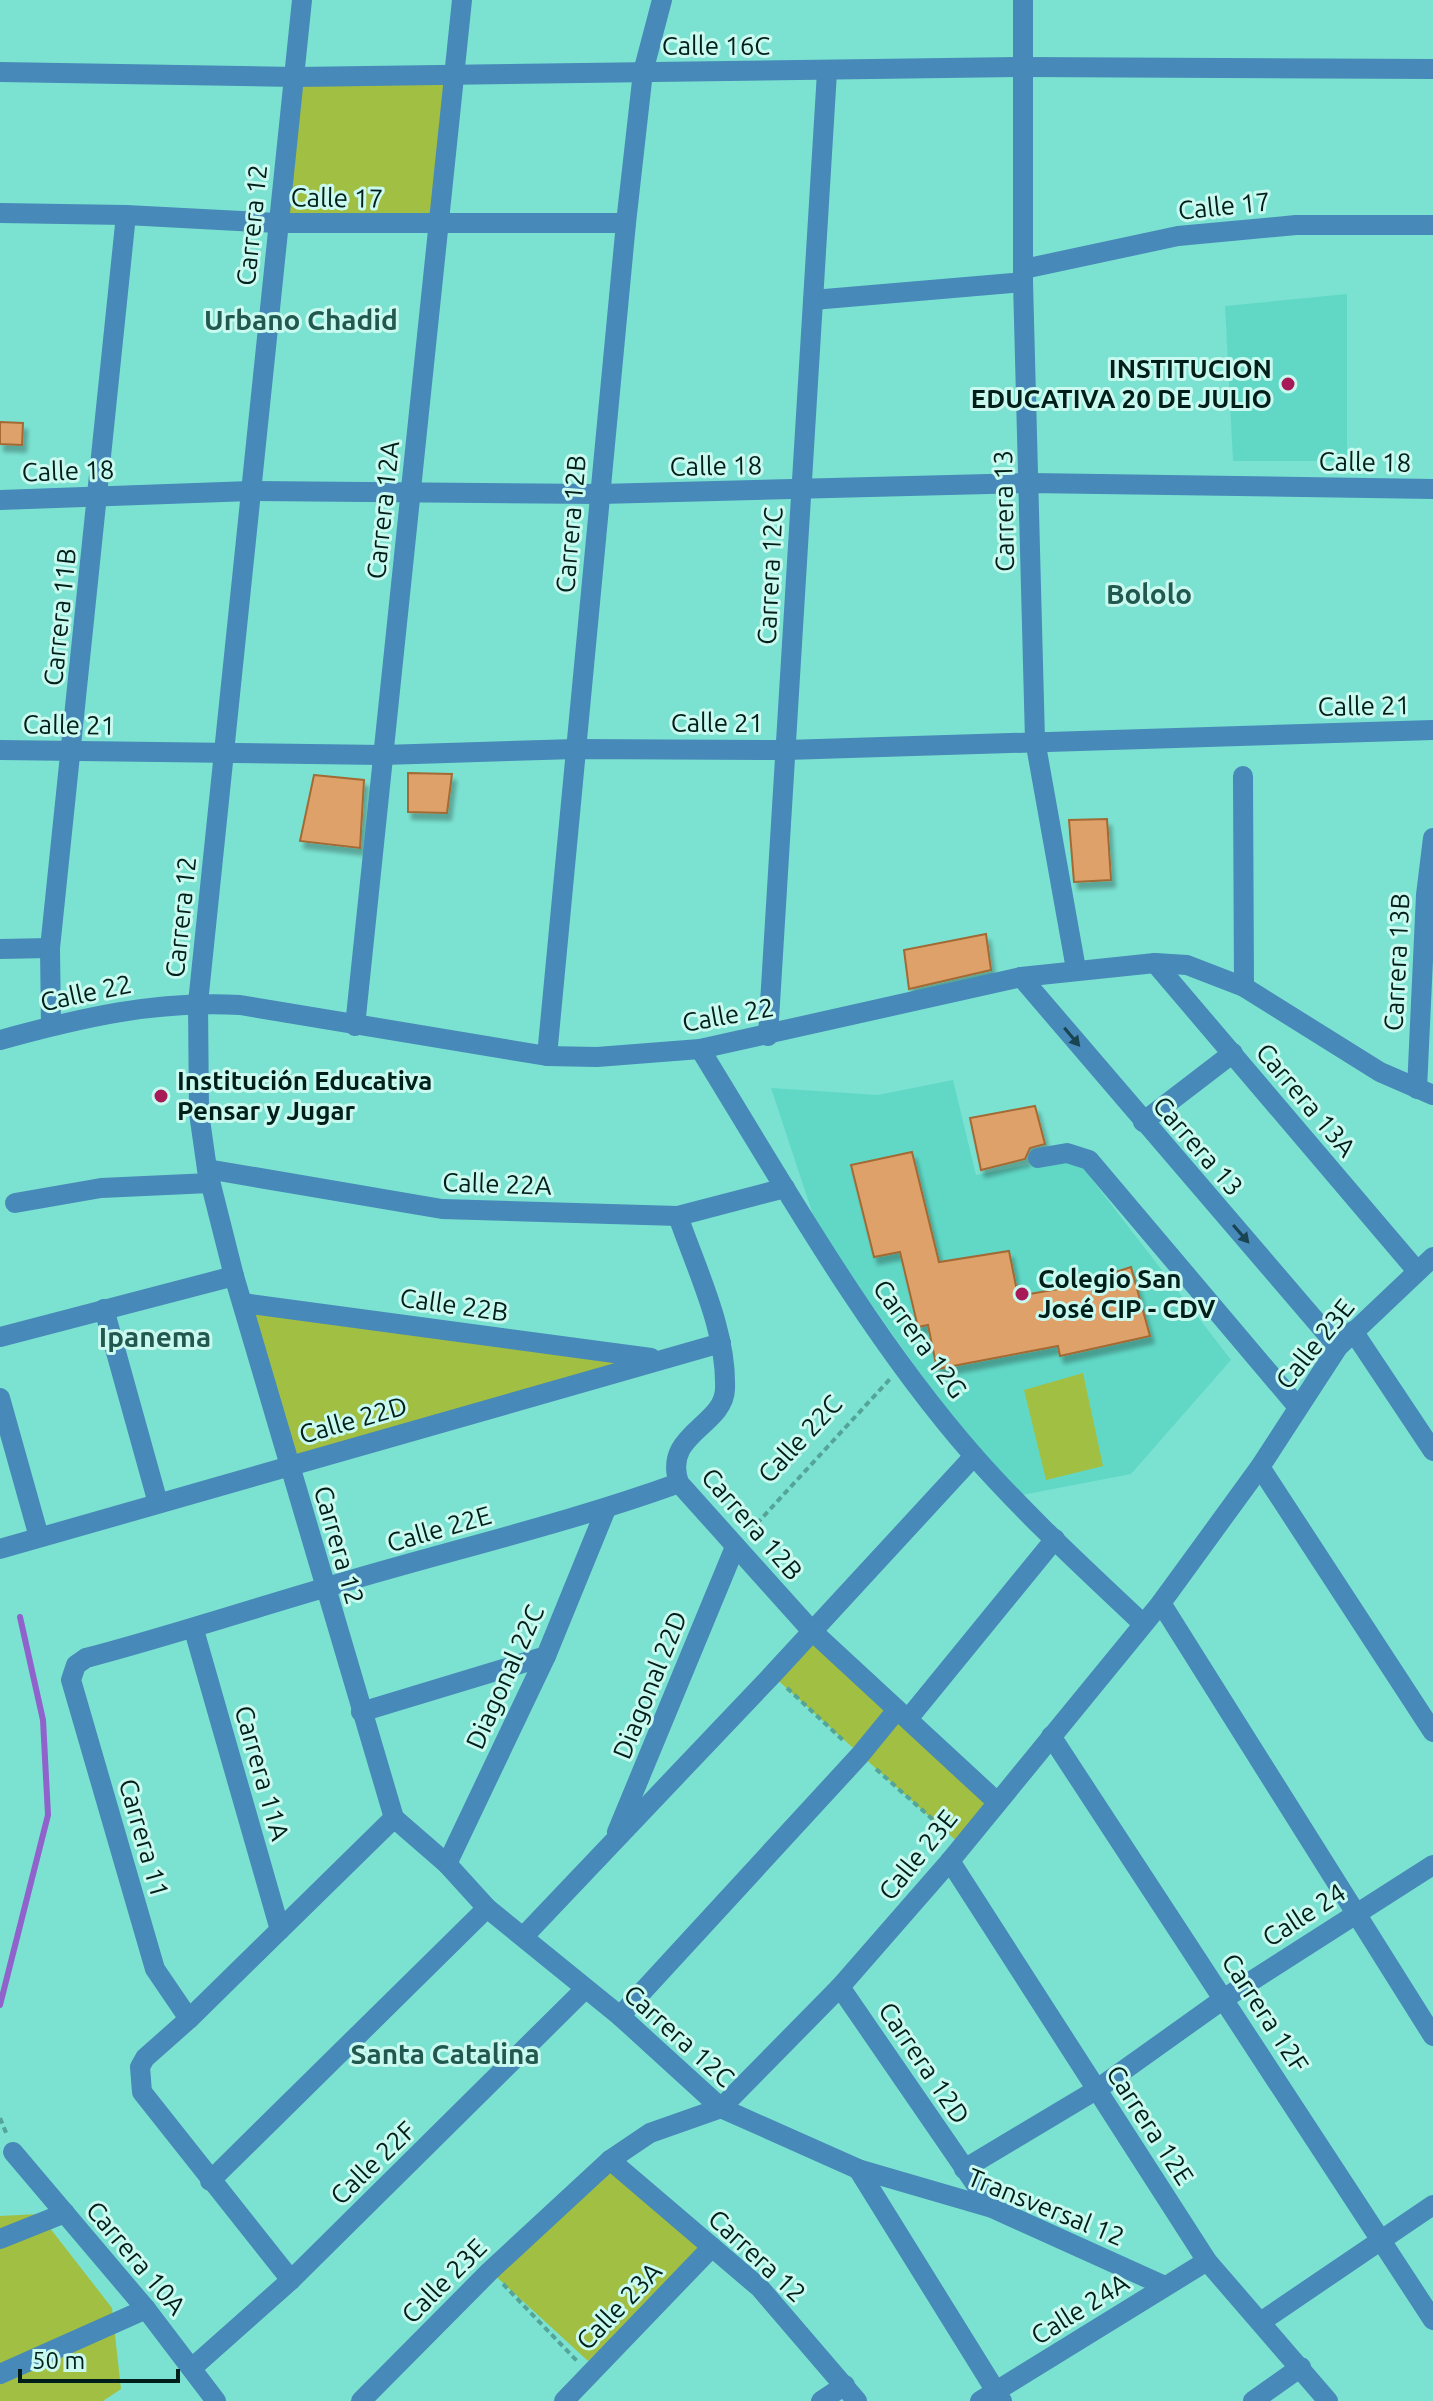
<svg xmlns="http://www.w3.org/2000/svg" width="1433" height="2401" font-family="Ubuntu,sans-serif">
	<defs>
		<filter id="shadow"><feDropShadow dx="4" dy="7" stdDeviation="2" flood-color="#0004"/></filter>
	</defs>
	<rect width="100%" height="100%" fill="#7be2d1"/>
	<!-- built -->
	<g fill="#61d8c6">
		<path d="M1347,294V461H1233L1225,306Z"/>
		<path d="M953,1080L976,1175L1074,1156L1231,1360L1131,1474L1022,1495L955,1423L817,1227L771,1088L878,1095Z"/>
	</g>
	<!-- green -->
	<g fill="#a1bf42">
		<path d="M454,76L438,225L278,223L296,77Z"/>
		<path d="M243,1303L659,1360L289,1465Z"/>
		<path d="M1083,1373L1103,1466L1046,1480L1024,1390Z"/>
		<path d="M811,1630L996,1801L961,1845L772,1675Z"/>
		<path d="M610,2160L712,2247L588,2361L490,2271Z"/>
		<path d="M39,2214L112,2308L121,2389L103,2401H0V2216Z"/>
	</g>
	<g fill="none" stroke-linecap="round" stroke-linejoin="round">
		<!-- stream -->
		<path stroke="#9062cb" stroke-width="6" d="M0,2005L48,1815L43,1720L20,1617"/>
	</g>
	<!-- building -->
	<g fill="#dea16b" stroke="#a36a34" stroke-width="2" filter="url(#shadow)">
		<path d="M0,422L23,423L22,445L0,444Z"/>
		<path d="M408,773L452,774L447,813L408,812Z"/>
		<path d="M314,775L364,780L360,848L300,841Z"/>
		<path d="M1107,819L1111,880L1074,882L1069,820Z"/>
		<path d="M986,934L991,970L909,989L904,950Z"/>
		<path d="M1035,1106L1045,1144L1030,1148L1025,1159L981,1170L970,1118Z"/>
		<path d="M912,1152L939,1262L1009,1251L1018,1296L1104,1281L1103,1276L1131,1267L1150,1336L1060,1356L1058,1346L937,1369L928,1325L918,1327L900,1252L874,1257L851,1165Z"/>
	</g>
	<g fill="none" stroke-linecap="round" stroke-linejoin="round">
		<!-- path -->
		<g stroke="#54a598" stroke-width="4" stroke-dasharray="6 4" stroke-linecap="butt">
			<path d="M750,1531L890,1379"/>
			<path d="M787,1688L845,1742"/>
			<path d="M876,1769L947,1832"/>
			<path d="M0,2118L7,2135"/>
			<path d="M503,2284L577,2361"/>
		</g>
		<!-- minor -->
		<g stroke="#4789b8" stroke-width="20">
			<path d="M302,0L198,1003L199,1113L207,1169L234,1276L394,1818"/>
			<path d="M1023,0V282L1035,740L1076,969"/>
			<path d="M0,72L296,77L1023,67L1433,69"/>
			<path d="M0,213L126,215L277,223H626"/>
			<path d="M1024,269L1178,236L1296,225H1433"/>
			<path d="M813,300L1023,282"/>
			<path d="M0,500L251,491L600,494L1030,483L1433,489"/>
			<path d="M0,750L383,755L576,749L786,750L1433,730"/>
			<path d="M1243,776L1244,987"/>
			<path d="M0,949L50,948"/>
			<path d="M1155,963L1417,1271"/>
			<path d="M1021,977L1338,1347"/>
			<path d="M51,1026L50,948L126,215"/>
			<path d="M355,1026L462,0"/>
			<path d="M768,1036L827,72"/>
			<path d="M0,1040C80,1018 156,1000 240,1005L547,1056L597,1057L700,1049L1021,977L1155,963L1187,965L1244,987L1380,1072L1433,1095"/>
			<path d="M700,1049C783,1184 870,1338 974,1456C1026,1515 1085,1569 1142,1623"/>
			<path d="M547,1056L626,223L643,72L662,0"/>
			<path d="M1417,1089L1426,895L1433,838"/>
			<path d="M1143,1122L1233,1053"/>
			<path d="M1038,1158L1067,1153L1089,1160L1297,1406"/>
			<path d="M207,1169L442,1209L678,1216L785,1188"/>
			<path d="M15,1203L101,1188L210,1183"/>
			<path d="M678,1216C697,1271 727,1331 725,1389C724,1426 662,1434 679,1483L811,1630L996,1801"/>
			<path d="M243,1303L651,1358"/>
			<path d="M104,1309L158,1503"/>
			<path d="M1353,1331L1433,1451"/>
			<path d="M0,1337L234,1276"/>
			<path d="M0,1398L39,1537"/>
			<path d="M1260,1467L1433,1732"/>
			<path d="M0,1549L721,1343"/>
			<path d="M1161,1603L1433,2036"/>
			<path d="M194,1630L280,1930"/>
			<path d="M361,1712L546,1656"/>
			<path d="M908,1719L1055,1539"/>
			<path d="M1051,1736L1433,2320"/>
			<path d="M394,1818L447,1864L487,1908L620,2016L721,2108L858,2169L992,2208L1165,2286"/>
			<path d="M617,1832L735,1547"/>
			<path d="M950,1861L1207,2261L1328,2401"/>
			<path d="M447,1864L546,1656L606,1509"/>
			<path d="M524,1936L772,1675L974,1456"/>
			<path d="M840,1987L992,2208"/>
			<path d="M620,2016L860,1755L896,1711"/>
			<path d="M189,2019L155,1969L71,1680L76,1665L86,1658C166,1637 245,1611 324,1588C443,1552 563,1525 679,1483"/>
			<path d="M13,2152L146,2309L216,2401"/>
			<path d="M610,2160L760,2288L857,2401"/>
			<path d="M858,2169L1002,2401"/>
			<path d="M964,2169L1096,2090L1225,1998L1433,1865"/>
			<path d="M210,2181L487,1908"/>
			<path d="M0,2239L65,2213"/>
			<path d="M291,2280L142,2092L140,2067L145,2058L189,2019L394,1818"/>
			<path d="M1262,2321L1433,2205"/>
			<path d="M192,2368L291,2280L585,1989"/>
			<path d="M0,2374L146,2309"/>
			<path d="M361,2401L490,2271L610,2160L650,2133L721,2108L840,1987L950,1861L1161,1603L1260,1467L1338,1347L1433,1257"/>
			<path d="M564,2401L712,2247"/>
			<path d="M821,2401L845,2385"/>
			<path d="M980,2401L1207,2261"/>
			<path d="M1253,2401L1301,2367"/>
		</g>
	</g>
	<!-- one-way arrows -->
	<defs><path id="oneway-solid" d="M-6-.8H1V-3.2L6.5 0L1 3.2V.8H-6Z" transform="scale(2)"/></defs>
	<g fill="#194452">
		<use href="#oneway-solid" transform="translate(1072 1037) rotate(50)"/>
		<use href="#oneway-solid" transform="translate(1241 1234) rotate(49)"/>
	</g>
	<!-- markers -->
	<g fill="#a81957" stroke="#c9f9ef" stroke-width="3">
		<circle cx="1288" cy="384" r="8"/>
		<circle cx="161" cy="1096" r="8"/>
		<circle cx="1022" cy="1294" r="8"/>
	</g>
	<g text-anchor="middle" stroke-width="6" stroke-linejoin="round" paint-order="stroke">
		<!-- street labels -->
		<g font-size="26" fill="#001f1b" stroke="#c9f9ef">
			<text x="716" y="55">Calle 16C</text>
			<text transform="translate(337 198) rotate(1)" y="9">Calle 17</text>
			<text transform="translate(1224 206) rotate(-6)" y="9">Calle 17</text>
			<text transform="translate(252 225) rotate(-84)" y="9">Carrera 12</text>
			<text transform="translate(1365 462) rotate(1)" y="9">Calle 18</text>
			<text transform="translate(716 466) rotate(-1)" y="9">Calle 18</text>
			<text transform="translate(68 471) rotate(-2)" y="9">Calle 18</text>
			<text transform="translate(383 510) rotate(-84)" y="9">Carrera 12A</text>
			<text transform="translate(1004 511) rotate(-91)" y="9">Carrera 13</text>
			<text transform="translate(571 524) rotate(-85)" y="9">Carrera 12B</text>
			<text transform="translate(770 576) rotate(-87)" y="9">Carrera 12C</text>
			<text transform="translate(60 617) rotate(-84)" y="9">Carrera 11B</text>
			<text transform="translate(1364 706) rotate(-1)" y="9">Calle 21</text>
			<text x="717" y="732">Calle 21</text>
			<text transform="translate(69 725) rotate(1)" y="9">Calle 21</text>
			<text transform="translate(181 917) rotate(-84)" y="9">Carrera 12</text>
			<text transform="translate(1397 962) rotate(-87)" y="9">Carrera 13B</text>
			<text transform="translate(86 993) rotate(-12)" y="9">Calle 22</text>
			<text transform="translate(728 1015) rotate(-10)" y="9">Calle 22</text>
			<text transform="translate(1306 1100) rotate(50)" y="9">Carrera 13A</text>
			<text transform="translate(1198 1146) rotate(49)" y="9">Carrera 13</text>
			<text transform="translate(497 1184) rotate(2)" y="9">Calle 22A</text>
			<text transform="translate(454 1305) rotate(8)" y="9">Calle 22B</text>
			<text transform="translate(920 1339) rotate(54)" y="9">Carrera 12G</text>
			<text transform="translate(1315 1344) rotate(-51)" y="9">Calle 23E</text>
			<text transform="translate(353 1420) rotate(-16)" y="9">Calle 22D</text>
			<text transform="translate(800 1439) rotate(-47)" y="9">Calle 22C</text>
			<text transform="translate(752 1524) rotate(49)" y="9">Carrera 12B</text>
			<text transform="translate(439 1529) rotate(-16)" y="9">Calle 22E</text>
			<text transform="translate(339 1545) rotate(74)" y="9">Carrera 12</text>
			<text transform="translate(505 1677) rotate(-66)" y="9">Diagonal 22C</text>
			<text transform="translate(650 1685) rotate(-68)" y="9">Diagonal 22D</text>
			<text transform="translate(262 1773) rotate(74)" y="9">Carrera 11A</text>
			<text transform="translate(144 1838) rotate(74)" y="9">Carrera 11</text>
			<text transform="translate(918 1855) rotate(-51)" y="9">Calle 23E</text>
			<text transform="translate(1304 1915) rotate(-33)" y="9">Calle 24</text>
			<text transform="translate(1265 2013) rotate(57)" y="9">Carrera 12F</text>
			<text transform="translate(679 2036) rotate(42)" y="9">Carrera 12C</text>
			<text transform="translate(924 2063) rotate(56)" y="9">Carrera 12D</text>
			<text transform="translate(1150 2125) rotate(57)" y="9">Carrera 12E</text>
			<text transform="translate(373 2163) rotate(-44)" y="9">Calle 22F</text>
			<text transform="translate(1046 2207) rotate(22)" y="9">Transversal 12</text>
			<text transform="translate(757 2256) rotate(43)" y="9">Carrera 12</text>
			<text transform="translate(136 2258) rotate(50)" y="9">Carrera 10A</text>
			<text transform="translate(444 2281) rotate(-45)" y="9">Calle 23E</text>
			<text transform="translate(619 2306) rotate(-46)" y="9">Calle 23A</text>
			<text transform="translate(1080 2309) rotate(-32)" y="9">Calle 24A</text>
		</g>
		<!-- poi labels -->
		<g font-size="26" font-weight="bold" fill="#001f1b" stroke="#c9f9ef" text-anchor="start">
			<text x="1272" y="378" text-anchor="end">INSTITUCION<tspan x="1272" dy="30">EDUCATIVA 20 DE JULIO</tspan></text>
			<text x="177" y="1090">Institución Educativa<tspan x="177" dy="30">Pensar y Jugar</tspan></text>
			<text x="1038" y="1288">Colegio San<tspan x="1038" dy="30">José CIP - CDV</tspan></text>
		</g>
		<!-- neighbourhood labels -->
		<g font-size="28" font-weight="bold" fill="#215951" stroke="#c9f9ef">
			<text x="301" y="330">Urbano Chadid</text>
			<text x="1149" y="604">Bololo</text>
			<text x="155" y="1347">Ipanema</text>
			<text x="445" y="2064">Santa Catalina</text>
		</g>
	</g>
	<!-- scale -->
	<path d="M20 2369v12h158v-12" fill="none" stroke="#001f1b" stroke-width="4"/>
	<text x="32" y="2369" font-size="24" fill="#001f1b" stroke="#c9f9ef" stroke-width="6" paint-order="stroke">50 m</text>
</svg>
